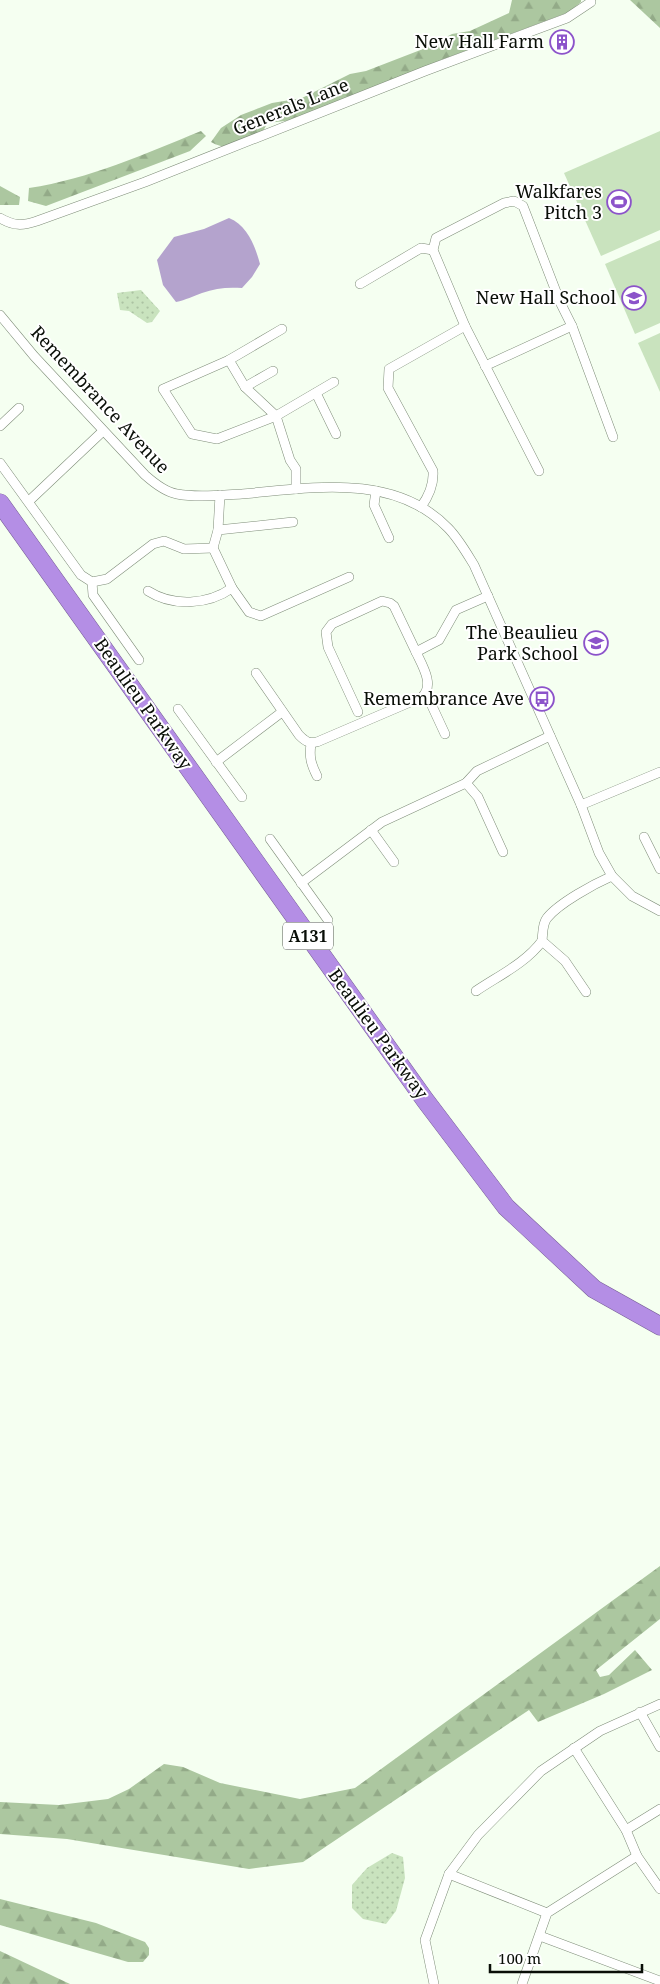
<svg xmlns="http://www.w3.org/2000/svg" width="660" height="1984" font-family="'Noto Serif',serif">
	<defs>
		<pattern id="forest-firs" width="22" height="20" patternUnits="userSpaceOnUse" patternTransform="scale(1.25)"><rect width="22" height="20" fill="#acc7a0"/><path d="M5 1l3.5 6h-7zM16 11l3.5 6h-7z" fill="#93aa88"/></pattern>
		<pattern id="park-dots" width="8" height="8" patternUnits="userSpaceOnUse" patternTransform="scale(1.25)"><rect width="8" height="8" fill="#c9e3be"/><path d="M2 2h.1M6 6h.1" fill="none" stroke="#abc2a2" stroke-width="1.8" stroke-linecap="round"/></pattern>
	</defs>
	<rect width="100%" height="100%" fill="#f5fff1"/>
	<!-- forest -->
	<g fill="url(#forest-firs)">
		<path d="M512,0H581V2L569,12L441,60L294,120L267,123C265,128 262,134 258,137C243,147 226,151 211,142L221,128L241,115L272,103L302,98L350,74L366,71L423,49L452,34L470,31L509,13Z"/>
		<path d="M630,0H660V28Z"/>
		<path d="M201,131L206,136L190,151L46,206L28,201L29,188C89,179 145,154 201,131Z"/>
		<path d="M0,186L20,197L19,205H0Z"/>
		<path d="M660,1566V1619L596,1670L600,1677L609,1675L635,1650L652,1670L604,1694L538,1722L529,1710L303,1862L249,1869L67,1839L0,1834V1802L59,1805L108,1799L129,1789L164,1764L183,1767L220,1783L300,1799L355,1788Z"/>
		<path d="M0,1899L96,1923L145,1942L149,1948V1955L143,1962H128L0,1925Z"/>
		<path d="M0,1951L70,1984H0Z"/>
	</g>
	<!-- park -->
	<g fill="url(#park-dots)">
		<path d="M141,290L160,311L152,322L147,323L129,311L120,310L117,293Z"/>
		<path d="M392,1853L403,1857L405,1878L396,1911L386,1924L363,1919L352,1908V1885L367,1868Z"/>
	</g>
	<!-- pitch -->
	<g fill="#c9e3be">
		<path d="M660,131V230L601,256L564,173Z"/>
		<path d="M660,240V323L635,334L605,264Z"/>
		<path d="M660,333V392L638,343Z"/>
	</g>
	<!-- water -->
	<path fill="#b4a3cd" d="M229,218C248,226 255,246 260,264L252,277L242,288C228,287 215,288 202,293C193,296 186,300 176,302L163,285L157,260L174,237L204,229Z"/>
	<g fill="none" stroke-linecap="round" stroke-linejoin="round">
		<!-- street casing -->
		<g stroke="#7f8d79" stroke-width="10">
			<g id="street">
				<path d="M0,218C14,226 22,226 37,221L145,182L425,71L567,18L591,2"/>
				<path d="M360,284L421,248L433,250"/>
				<path d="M0,315L34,356L145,475C154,483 165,492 177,494C198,498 221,495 242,494C310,488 394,472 448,528C458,538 466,552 474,565L581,805L599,853L612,876L632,896L660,911"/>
				<path d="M465,326L539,471"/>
				<path d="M229,360L245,387L276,416L217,439L192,434L163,389Z"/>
				<path d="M229,360L282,329"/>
				<path d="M485,366L572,326"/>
				<path d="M245,387L273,371"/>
				<path d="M316,393L336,434"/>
				<path d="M0,426L19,408"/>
				<path d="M0,463L81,575L92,582L107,579L153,544L164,541L184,549L213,548"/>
				<path d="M296,489V469L290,460L276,416L334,382"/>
				<path d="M376,491L374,505L389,538"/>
				<path d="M29,501L103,431"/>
				<path d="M421,507C429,496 434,485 433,471L388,388L389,369L465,326L433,250L436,238L504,203L514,201L523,206L560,302L572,326L613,437"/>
				<path d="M218,530L293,522"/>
				<path d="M213,548L232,588L249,612L261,616L349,577"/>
				<path d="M213,548L218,530L220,495"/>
				<path d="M92,582L93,595L139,660"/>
				<path d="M148,591C173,607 208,605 232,588"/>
				<path d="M256,673L299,735C305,741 309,744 317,742L422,697C435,685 422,665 416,652L439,640L456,610L488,596"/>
				<path d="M426,693L445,734"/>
				<path d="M178,709L242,797"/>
				<path d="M358,712L328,647L326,632L332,624L382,601L390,603L394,606L416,652"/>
				<path d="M311,744C309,757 311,764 317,776"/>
				<path d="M216,762L282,712"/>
				<path d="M466,783L478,797L503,852"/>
				<path d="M581,805L660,772"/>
				<path d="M371,830L394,862"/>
				<path d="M644,837L660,869"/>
				<path d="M270,839L328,920"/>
				<path d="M301,883L382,822L466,783L477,771L550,736"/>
				<path d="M476,991C498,976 526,963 542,941"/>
				<path d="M586,992L565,961L542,941C543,934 542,924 547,918C559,903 594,884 612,876"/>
				<path d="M640,1712L660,1747"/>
				<path d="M574,1748L626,1830L637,1856L660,1889"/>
				<path d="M626,1830L660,1809"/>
				<path d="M449,1874L547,1913"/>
				<path d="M540,1936L660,1981"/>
				<path d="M434,1984L425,1940L449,1874L478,1835L541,1771L600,1731L660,1704"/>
				<path d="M522,1984L547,1913L637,1856"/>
			</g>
		</g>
		<!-- highway casing -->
		<g stroke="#786197" stroke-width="19">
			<path id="highway" d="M0,503L425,1100L506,1207L594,1289L660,1326"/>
		</g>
		<!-- street -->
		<use href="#street" stroke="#fff" stroke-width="9"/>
		<!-- highway -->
		<use href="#highway" stroke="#b48ee5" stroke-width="18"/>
	</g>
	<!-- icons -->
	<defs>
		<g id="building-ring" transform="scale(1.25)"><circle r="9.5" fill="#fff" stroke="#8c53ca" stroke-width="1.5"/><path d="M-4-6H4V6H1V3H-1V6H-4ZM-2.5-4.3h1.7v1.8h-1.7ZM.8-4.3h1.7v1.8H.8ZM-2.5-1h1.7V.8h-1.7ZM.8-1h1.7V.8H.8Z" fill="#8c53ca"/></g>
		<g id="stadium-ring" transform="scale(1.25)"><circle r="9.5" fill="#fff" stroke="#8c53ca" stroke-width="1.5"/><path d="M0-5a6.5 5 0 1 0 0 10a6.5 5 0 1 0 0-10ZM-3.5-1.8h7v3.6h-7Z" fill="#8c53ca"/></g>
		<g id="school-ring" transform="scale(1.25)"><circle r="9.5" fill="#fff" stroke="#8c53ca" stroke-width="1.5"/><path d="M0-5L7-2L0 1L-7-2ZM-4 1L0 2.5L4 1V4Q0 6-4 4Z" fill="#8c53ca"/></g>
		<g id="bus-ring" transform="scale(1.25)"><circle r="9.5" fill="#fff" stroke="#8c53ca" stroke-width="1.5"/><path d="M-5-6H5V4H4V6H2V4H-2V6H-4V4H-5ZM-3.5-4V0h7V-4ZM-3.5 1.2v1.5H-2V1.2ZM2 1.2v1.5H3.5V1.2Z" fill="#8c53ca"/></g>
	</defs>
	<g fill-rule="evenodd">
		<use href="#building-ring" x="562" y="42"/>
		<use href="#stadium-ring" x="619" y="202"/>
		<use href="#school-ring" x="634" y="298"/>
		<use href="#school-ring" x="596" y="643"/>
		<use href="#bus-ring" x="542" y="699"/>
	</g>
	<g text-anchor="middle" stroke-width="4" stroke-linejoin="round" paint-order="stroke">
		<!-- shield labels -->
		<rect fill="#fff" stroke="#535651" stroke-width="1" x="283" y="922.5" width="50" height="27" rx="4"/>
		<g font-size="16" font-weight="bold" fill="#090e07">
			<text x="308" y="942">A131</text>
		</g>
		<!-- poi labels -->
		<g font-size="18" fill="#090e07" stroke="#fff" text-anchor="end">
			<text x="544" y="48">New Hall Farm</text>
			<text x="602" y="198">Walkfares<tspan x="602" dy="21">Pitch 3</tspan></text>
			<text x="616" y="304">New Hall School</text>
			<text x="578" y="639">The Beaulieu<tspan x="578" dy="21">Park School</tspan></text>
			<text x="524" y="705">Remembrance Ave</text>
		</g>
		<!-- street labels -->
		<g font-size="18" fill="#090e07" stroke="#fff">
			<text transform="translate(291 107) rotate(-22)" y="6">Generals Lane</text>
			<text transform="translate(100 400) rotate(47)" y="6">Remembrance Avenue</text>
			<text transform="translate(143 704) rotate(55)" y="6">Beaulieu Parkway</text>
			<text transform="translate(378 1034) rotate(54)" y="6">Beaulieu Parkway</text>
		</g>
	</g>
	<!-- scale -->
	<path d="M490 1964v8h152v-8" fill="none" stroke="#090e07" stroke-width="2.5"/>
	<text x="498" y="1964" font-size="15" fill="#090e07" stroke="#ffffff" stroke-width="4" paint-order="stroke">100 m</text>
</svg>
